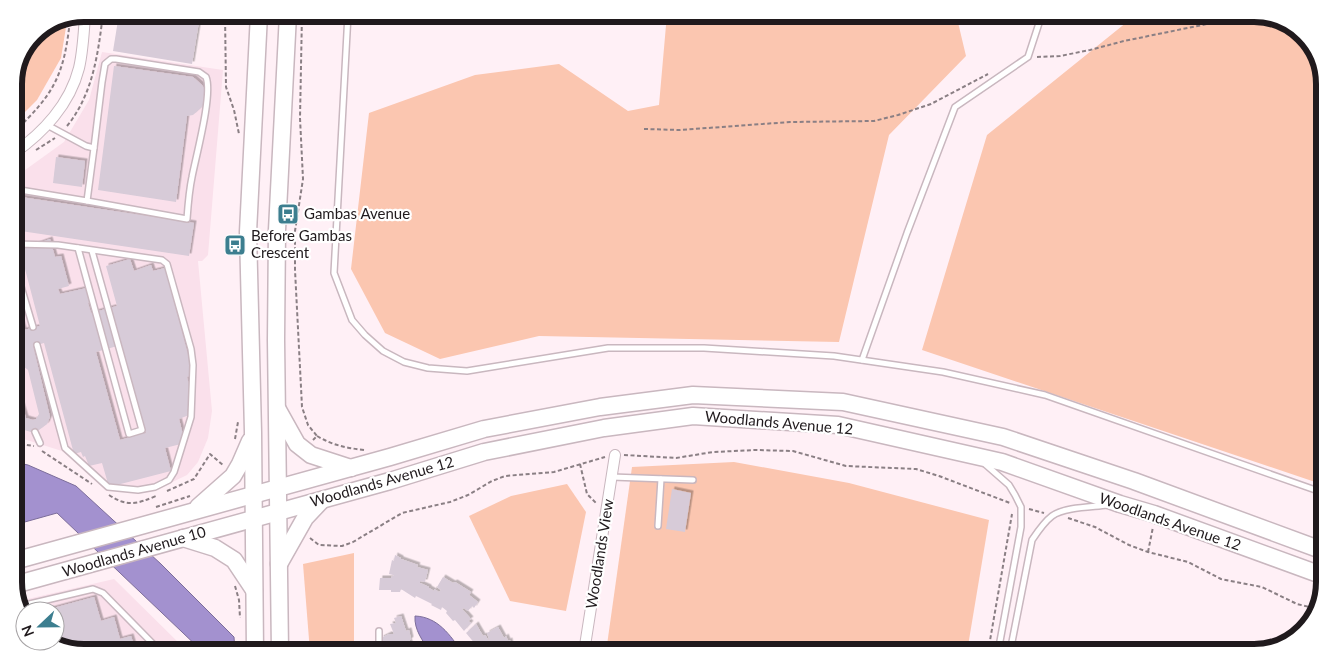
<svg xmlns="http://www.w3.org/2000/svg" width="1338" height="666" font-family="Lato,sans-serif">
	<defs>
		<filter id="shadow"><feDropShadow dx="2.5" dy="-2.5" stdDeviation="0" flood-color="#0004"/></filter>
	</defs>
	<rect width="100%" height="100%" fill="#fff0f6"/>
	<!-- built -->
	<g fill="#fae0eb">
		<path d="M102,52L223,70L208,255L202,261H198L212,411L208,438L198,462L187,475L156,490L139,492L109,485L62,451L14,436V178L64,142L89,100Z"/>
		<path d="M114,579L188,652H85L54,645L49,641H55V611H25V619L19,601Z"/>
	</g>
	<!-- green -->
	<g fill="#fbc6b0">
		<path d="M667,14H956L966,56L889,135L839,342L539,336L440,359L385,333L351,269L369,113L475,75L559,64L628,111L659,105Z"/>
		<path d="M1132,14H1253L1284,21L1312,45L1324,80V485L922,350L987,135L1127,22Z"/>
		<path d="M67,21L61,58L37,100L14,123V80L35,34Z"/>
		<path d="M734,462L849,483L989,520L967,652H606L632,467Z"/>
		<path d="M567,484L586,512L566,611L510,601L469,516L511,496Z"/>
		<path d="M354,553V652H310L303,564Z"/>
	</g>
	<!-- water -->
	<g fill="#a391cf" stroke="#7c6d9a">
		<path d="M14,462L28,465L76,486L161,564L234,637L235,652H203L57,513L14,525Z"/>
		<path d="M415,616C438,617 450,635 462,652H430C423,641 414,630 415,616Z"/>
	</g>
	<!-- building -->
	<g fill="#d7cbd8" fill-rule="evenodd" filter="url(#shadow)">
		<path d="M119,14H191L200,15L192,64L113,51Z"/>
		<path d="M114,66L193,77L202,85L205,90V102L202,107L193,115L187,116L176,202L98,190Z"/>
		<path d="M56,157L85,161L82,187L53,183Z"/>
		<path d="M14,196L194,223L189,256L14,230Z"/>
		<path d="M50,239L55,257L61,256L69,286L58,289L60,294L87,288L91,302L88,303L91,313L117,306L106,266L130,259L134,271L151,265L153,271L165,268L193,374L187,377L192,397L189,398L192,407L187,409L189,415L179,419L185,443L165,448L171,471L109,487L102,463L89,466L85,456L83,457L81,452L74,454L44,343L33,346L50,417L47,424L39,430L31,432L21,429L14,420V378L26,418L33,420L36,419L39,414L28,370L23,366H20L17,368L14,372V357L16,355L14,347V292L24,330L40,326L20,250ZM121,345L146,433L120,440L96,352Z"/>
		<path d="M672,489L691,493L685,532L666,529Z"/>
		<path d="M395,555L401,558V559L418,565L417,567L428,570L425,582L420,581V583L429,587V588L434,591V589L439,592L441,590L437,587L443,577L453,583L455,582L471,592L469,595L478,602L474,608L472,606L468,611L464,608L462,609L471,619L468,621L471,623L464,631L455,620L453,621L446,613L447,611L442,607L441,610L431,605L432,604L416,596L415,598L401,589L400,592H391V590H379L380,578H391L392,576H394L393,575L389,574L392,560L394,561Z"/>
		<path d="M94,597L101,621L114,617L120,639L131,636L136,652H85L54,645L49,641H55V611L46,610Z"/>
		<path d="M401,616L406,631L409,630L411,639L409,641L411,645L414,644L419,650L417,651V652H383L381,648L383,647L381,638L389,634H394L390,624L396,623L394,618Z"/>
		<path d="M476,624L483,636L485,635L490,642L487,633L498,627L504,638L506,636L508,641L510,640L511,647L513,646L515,649L514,652H479L474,647L476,645L466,633Z"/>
	</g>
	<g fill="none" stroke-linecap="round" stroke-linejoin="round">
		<!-- service casing -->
		<g stroke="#c9b7bf" stroke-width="8">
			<g id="service">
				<path d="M348,14L334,273L352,320L365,335L383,351L404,362L428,368L467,371L608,348H704L834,356L943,372L1045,395L1324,493"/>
				<path d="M14,189L87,201L94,148L86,146L47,125"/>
				<path d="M87,201L187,219C188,205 189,191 192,177C196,156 213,94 206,77L199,72L116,59H111L105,64L102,82L94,148"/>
				<path d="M14,244L58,245L162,260L167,264L191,349L193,365L191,417L174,472L169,480L155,487L138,490L108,487L65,448L37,345"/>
				<path d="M78,248L129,434L142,430L92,251"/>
				<path d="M14,263L33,327"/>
				<path d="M14,348L16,355"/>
				<path d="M862,360L907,233L955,107L1028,57L1042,14"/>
				<path d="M35,432L40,443"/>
				<path d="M985,464L1009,485L1015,495L1021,507V527L998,652"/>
				<path d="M612,477L693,480"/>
				<path d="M658,526L661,479"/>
				<path d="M21,606L93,589L103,593L161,652"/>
				<path d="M379,631V652"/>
				<path d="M1010,652L1032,540C1038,531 1044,522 1052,516C1064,507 1093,507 1107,505"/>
			</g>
		</g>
		<!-- minor casing -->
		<g stroke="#c9b7bf" stroke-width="12">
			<g id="minor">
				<path d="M14,153C43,133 70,104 79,68C83,51 84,31 85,14"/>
				<path d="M584,652L615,455"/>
			</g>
		</g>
		<!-- primary casing -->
		<g stroke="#c9b7bf" stroke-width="19">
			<g id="primary">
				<path d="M278,410L297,444L311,455L351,468"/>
				<path d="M198,507L233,476L240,464L250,441"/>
				<path d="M183,538L215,548L234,560L254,590"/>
				<path d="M14,561L390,457L484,429L600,407L693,395L843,402L1003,437L1134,481L1324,551"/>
				<path d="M279,564L305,518L322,500"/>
				<path d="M14,585L390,481L484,452L604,428L693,416L838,425L1002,462L1120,504L1154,514L1324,576"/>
				<path d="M255,652L253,432L248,232L259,14"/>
				<path d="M280,652L276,340L277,230L288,14"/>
			</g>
		</g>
		<!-- path -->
		<g stroke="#8a7f84" stroke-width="2" stroke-dasharray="4 2.5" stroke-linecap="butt">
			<path d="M225,14L226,87L234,110L239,134"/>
			<path d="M302,14L300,118L303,179L295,231V270L302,407L308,425L317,436L313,440"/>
			<path d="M1037,57L1060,56L1090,50L1124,41L1256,14"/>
			<path d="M67,126C93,94 98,54 103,14"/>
			<path d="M644,129L680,130L790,122L874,121L898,115L931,104L988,74"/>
			<path d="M14,132C54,94 64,76 70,20"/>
			<path d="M36,150L55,138"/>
			<path d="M317,436C332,445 346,448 364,450"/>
			<path d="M235,439L238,422"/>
			<path d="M14,443L34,446"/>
			<path d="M42,451L92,484"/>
			<path d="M624,455L676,458L713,452L756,450L793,451L846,466L916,469L939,476L1010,503"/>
			<path d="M580,464L587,494L597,504"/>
			<path d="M167,491L194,479L210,454L224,466"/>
			<path d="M109,495C127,507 137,504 156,496"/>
			<path d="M156,507L190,496"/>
			<path d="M1029,509L1044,513"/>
			<path d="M1068,518L1095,527L1129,545L1148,552L1188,562L1221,579L1262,587L1297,604L1318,609"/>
			<path d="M310,538L319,545L342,546L353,542L402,513L450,502L468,495L492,481L505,476L554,472L605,457"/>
			<path d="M1148,552L1153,527"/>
			<path d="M235,586L239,600L240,618"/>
			<path d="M988,652L1012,514"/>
		</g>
		<!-- service -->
		<use href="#service" stroke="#fff" stroke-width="5"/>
		<!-- minor -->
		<use href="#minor" stroke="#fff" stroke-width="10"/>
		<!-- primary -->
		<use href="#primary" stroke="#fff" stroke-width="16"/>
	</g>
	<!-- icons -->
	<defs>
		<g id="bus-square" transform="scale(1.125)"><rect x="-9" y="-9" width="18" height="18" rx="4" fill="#3c7e8f" stroke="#fff"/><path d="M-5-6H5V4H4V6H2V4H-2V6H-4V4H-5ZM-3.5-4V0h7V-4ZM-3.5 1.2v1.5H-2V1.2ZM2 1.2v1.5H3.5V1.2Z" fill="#fff"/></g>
	</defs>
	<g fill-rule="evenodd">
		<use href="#bus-square" x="288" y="214"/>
		<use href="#bus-square" x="235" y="245"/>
	</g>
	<g text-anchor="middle" stroke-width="4.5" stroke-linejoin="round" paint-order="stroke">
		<!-- poi labels -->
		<g font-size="15" fill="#201a1d" stroke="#fff" text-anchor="start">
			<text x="304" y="219">Gambas Avenue</text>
			<text x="251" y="241">Before Gambas<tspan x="251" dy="17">Crescent</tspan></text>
		</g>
		<!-- street labels -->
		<g font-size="15" fill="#201a1d" stroke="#fff">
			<text transform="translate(779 423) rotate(5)" y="5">Woodlands Avenue 12</text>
			<text transform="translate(382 482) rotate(-16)" y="5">Woodlands Avenue 12</text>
			<text transform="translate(1170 522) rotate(19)" y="5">Woodlands Avenue 12</text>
			<text transform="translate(134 552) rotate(-16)" y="5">Woodlands Avenue 10</text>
			<text transform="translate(600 554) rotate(-81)" y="5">Woodlands View</text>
		</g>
	</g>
	<!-- crop -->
	<path d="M0 0H1338V666H0ZM84 22H1254A62 62 0 0 1 1316 84V582A62 62 0 0 1 1254 644H84A62 62 0 0 1 22 582V84A62 62 0 0 1 84 22Z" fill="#fff" fill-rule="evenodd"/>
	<path fill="none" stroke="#201a1d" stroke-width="6" d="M84 22H1254A62 62 0 0 1 1316 84V582A62 62 0 0 1 1254 644H84A62 62 0 0 1 22 582V84A62 62 0 0 1 84 22Z"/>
	<!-- north arrow -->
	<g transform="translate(40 626) rotate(248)"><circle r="24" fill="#ffffff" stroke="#a6a3a5"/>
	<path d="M0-4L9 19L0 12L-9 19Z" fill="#3c7e8f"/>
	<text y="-8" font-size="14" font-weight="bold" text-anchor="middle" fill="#201a1d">N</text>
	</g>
</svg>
